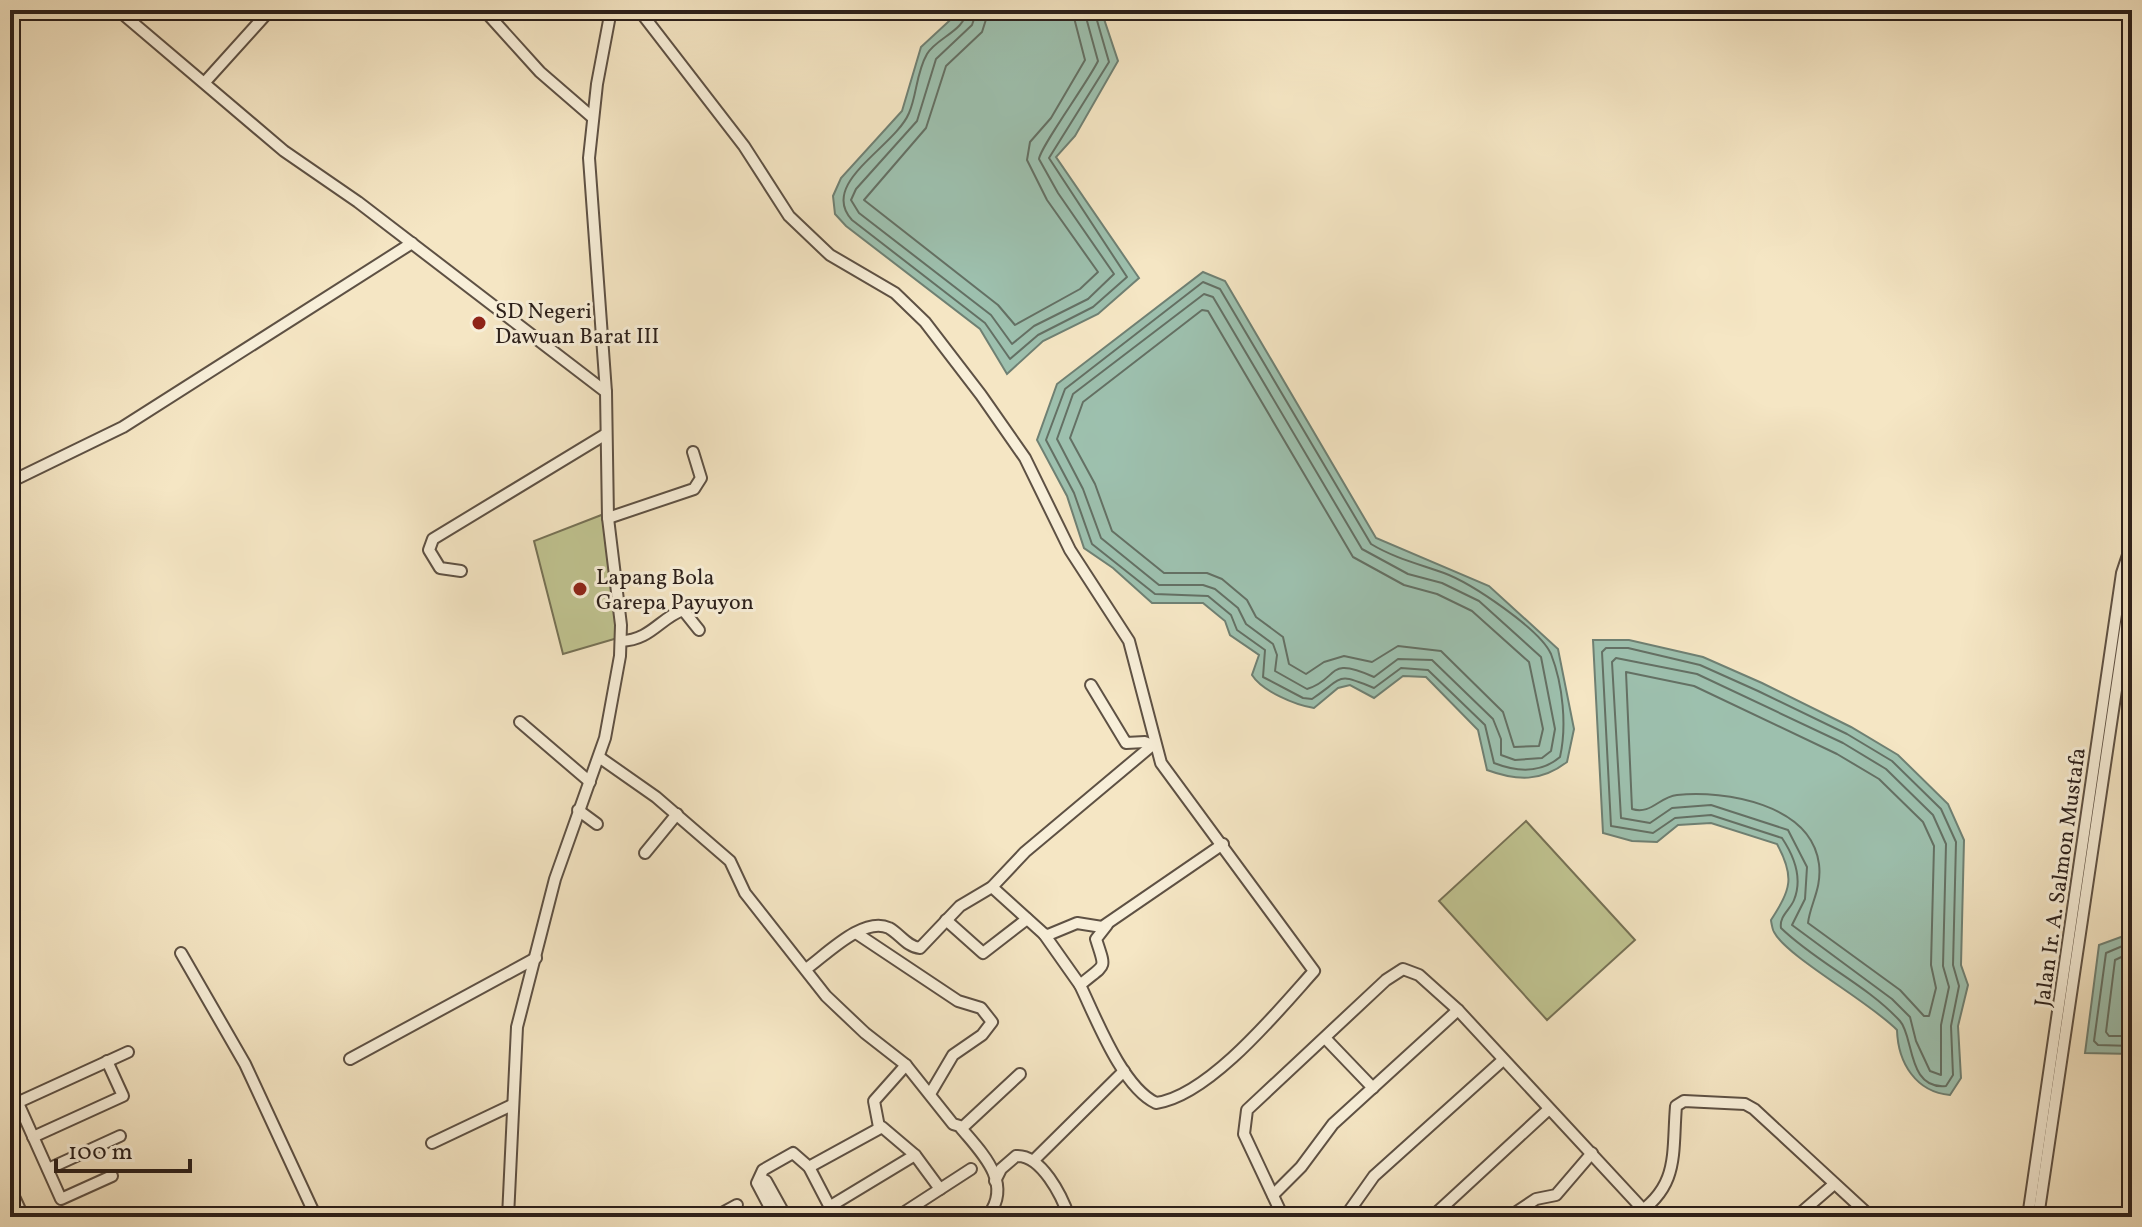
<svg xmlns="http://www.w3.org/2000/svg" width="2142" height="1227" font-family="Vollkorn,serif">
	<rect width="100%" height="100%" fill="#f5e6c4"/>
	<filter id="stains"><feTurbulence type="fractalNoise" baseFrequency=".0025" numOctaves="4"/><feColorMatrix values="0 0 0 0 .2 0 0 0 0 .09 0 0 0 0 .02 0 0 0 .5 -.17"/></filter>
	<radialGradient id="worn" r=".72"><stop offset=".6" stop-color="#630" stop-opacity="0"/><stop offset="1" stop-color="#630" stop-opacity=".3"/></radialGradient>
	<!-- pitch -->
	<g fill="#c0c491" stroke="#767256" stroke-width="2">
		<path d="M604,514L621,637L563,654L534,541Z"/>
		<path d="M1526,821L1635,940L1547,1020L1439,901Z"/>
	</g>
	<!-- water -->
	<g fill="#9dc0ae" stroke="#6f8073" stroke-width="2">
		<path d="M961,10H1101L1118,61L1075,136L1056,157L1139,278L1098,314L1043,341L1007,374L980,329L846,226L835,214L833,196L841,178L902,111L921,47Z"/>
		<path d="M1203,272L1225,281L1376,538L1489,586L1558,649L1574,729L1567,762C1541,782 1517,781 1487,770L1478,730L1426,677L1403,676L1374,698L1350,685L1338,688L1314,708C1295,705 1262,691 1252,675L1259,655L1230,635L1225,621L1203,603H1152L1113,568L1084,548L1067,496L1037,440L1057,384Z"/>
		<path d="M1593,640H1629L1703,657L1762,683L1851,727L1898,755L1948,804L1964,840L1961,965L1968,985L1958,1026L1961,1078L1950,1095C1916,1092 1898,1063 1897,1030C1870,1002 1787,957 1774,932C1773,932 1771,921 1771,920C1791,889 1795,877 1777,844L1711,823L1678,825L1657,842L1632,841L1603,833Z"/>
		<path d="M2132,933V1054L2085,1053L2099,945Z"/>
	</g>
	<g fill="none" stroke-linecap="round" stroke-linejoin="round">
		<!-- shore -->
		<g stroke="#647064" stroke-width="2">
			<path d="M967,10C965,31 936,38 927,54C916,73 917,95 909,113C895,147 818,183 852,220L985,323L1010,359L1038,335L1093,307L1127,277L1049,158L1109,62L1094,10"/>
			<path d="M977,10L972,25L936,59L917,121L856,189L851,200L859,213L991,315L1012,344L1034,326L1088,299L1114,274L1058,193L1039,159C1040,147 1088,82 1098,61L1084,10"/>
			<path d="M989,10L982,32L946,66L926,128L864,200L998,305L1015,325L1080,289L1098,272L1047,200L1027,160L1030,142L1051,118L1085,60L1072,10"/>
			<path d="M1203,282L1220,289L1371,544C1394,558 1419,564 1444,573C1471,583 1540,629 1551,654C1563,685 1567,726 1560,757C1540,774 1517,772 1494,763L1485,725L1428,670L1401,668L1374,688C1335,672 1345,677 1312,699L1303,698L1263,677L1265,650L1237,630L1231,615L1208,596L1155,594L1092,544L1074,493L1046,440L1065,389Z"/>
			<path d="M1204,294L1213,297L1362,549L1408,574L1442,583L1479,601L1541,657L1555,729L1551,751L1542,758L1515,760L1501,755V739L1493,719L1432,660L1398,659L1374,677C1325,655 1340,679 1307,689L1275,671L1277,655L1273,644L1246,624L1238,608L1215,589L1203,585H1159L1101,538L1083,489L1057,439L1073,394Z"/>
			<path d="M1202,310L1208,311L1353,557L1404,585L1437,594L1472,611L1529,662L1543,729L1539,746L1514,747L1503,712L1441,651L1398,646L1372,662L1344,656L1324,662L1306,674L1289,664L1283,637L1256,617L1247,600L1222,579L1207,573H1164L1112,531L1095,484L1070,438L1083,402Z"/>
			<path d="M1606,648H1628L1700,665L1758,691L1847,734L1892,761L1941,809L1956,842L1953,965L1959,986L1951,1026L1953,1075L1946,1086C1907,1090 1914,1036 1900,1021C1866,984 1817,963 1781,928C1779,916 1790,910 1794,900C1803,878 1794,856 1782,838L1711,815L1675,818L1653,833L1611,826L1602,652Z"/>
			<path d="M1616,658L1697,674L1843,743L1886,769L1933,815L1946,844L1943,966L1949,987L1941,1025V1075L1930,1071L1916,1041L1910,1017L1892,999L1792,925L1805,899L1807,867L1788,830L1711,805L1672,808L1650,823L1621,818L1612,662Z"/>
			<path d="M1626,672L1694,686L1837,754L1879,779L1923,822L1934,846L1931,965L1936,988L1929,1016H1924L1900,990L1808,923C1810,904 1822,889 1819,864C1811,804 1725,790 1677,795C1659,797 1651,815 1632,809Z"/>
			<path d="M2132,942L2106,953L2094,1041L2098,1045L2132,1046"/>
			<path d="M2132,952L2115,960L2106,1032L2109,1036H2132"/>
		</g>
		<!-- minor casing -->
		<g stroke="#5e5144" stroke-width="14">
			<g id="minor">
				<path d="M118,10L284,151L358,202L606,392"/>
				<path d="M484,10L540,72L592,117"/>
				<path d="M639,10L744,146L789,216L830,255L895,293L925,322L981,395L1025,458L1070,550L1129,641L1161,763L1314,971C1279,1010 1209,1096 1156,1103C1122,1087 1096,1018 1080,985C1107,962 1106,971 1096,939L1107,925"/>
				<path d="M205,82L270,10"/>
				<path d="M10,482L123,427L412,243"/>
				<path d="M608,518L694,489L701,478L693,452"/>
				<path d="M461,571L440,568L429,550L433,539L606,434"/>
				<path d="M621,641C651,640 660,618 683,610L699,630"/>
				<path d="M1091,685L1126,743L1145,742L1152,745"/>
				<path d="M520,722L590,782"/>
				<path d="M599,757L656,797L730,861L745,893L826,996L865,1033L906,1065L953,1124L963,1127L1020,1074"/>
				<path d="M578,810L597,824"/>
				<path d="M645,853L677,814"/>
				<path d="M992,887L1044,934L1048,935L1077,923L1102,927L1223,844"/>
				<path d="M946,920L983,953L1027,919"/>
				<path d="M856,933L958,1001L981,1008L992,1022L982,1035L953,1055L930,1094"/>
				<path d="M1044,934L1080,985"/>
				<path d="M181,953L245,1064L316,1217"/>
				<path d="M806,969C826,955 863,916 889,928C900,934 907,947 920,948L960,906L992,887L1025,852L1155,743"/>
				<path d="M1326,1039L1373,1088"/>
				<path d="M350,1059L536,958"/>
				<path d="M18,1103L61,1199L112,1176"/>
				<path d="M10,1106L128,1052"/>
				<path d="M879,1127L874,1101L906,1065"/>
				<path d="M961,1128C980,1151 1013,1182 989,1214"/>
				<path d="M33,1137L123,1096L107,1061"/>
				<path d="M432,1143L512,1105"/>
				<path d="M1034,1160L1124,1071"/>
				<path d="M809,1167L882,1127L915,1155L940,1189"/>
				<path d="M48,1169L120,1136"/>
				<path d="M760,1178L766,1181L786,1217"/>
				<path d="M995,1181L1001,1169L1016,1156C1041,1154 1062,1196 1069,1217"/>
				<path d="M10,1188L21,1212"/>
				<path d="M1273,1195L1301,1167L1333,1124L1458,1010"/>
				<path d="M829,1207L915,1155"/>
				<path d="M508,1217L517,1027L555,879L605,738L620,656L621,625L608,518L606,392L589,158L597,84L611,10"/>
				<path d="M715,1217L737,1205"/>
				<path d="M775,1217L757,1183L763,1170L793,1153L809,1167L835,1217"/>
				<path d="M897,1217L971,1169"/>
				<path d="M1283,1217L1244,1134L1247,1110L1386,980L1403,969L1419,975L1458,1010L1650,1217"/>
				<path d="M1345,1217L1374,1176L1503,1060"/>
				<path d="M1432,1217L1549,1109"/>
				<path d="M1509,1217L1536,1199L1556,1195L1592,1153"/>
				<path d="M1633,1217C1680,1187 1672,1155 1676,1106L1684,1101L1745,1104L1754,1109L1871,1217"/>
				<path d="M1796,1217L1833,1185"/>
				<path d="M2028,1217L2122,573L2132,543"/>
				<path d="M2038,1217L2132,582"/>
			</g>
		</g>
		<!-- minor -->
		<use href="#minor" stroke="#f8efd9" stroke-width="10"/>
	</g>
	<!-- markers -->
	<g fill="#8f2418" stroke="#f8efd9" stroke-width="3">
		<circle cx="479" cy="323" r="8"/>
		<circle cx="580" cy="589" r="8"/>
	</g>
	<g text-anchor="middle" stroke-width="6" stroke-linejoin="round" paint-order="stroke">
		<!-- poi labels -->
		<g font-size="22" fill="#2b1f1a" stroke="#f8efd9" text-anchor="start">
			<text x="495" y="318">SD Negeri<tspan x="495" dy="25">Dawuan Barat III</tspan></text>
			<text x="596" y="584">Lapang Bola<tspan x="596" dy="25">Garepa Payuyon</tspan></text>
		</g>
		<!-- street labels -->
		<g font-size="22" fill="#2b1f1a" stroke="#f8efd9">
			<text transform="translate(2059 877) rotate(-82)" y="8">Jalan Ir. A. Salmon Mustafa</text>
		</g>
	</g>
	<!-- margin -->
	<rect width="2142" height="1227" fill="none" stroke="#f5e6c4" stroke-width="40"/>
	<rect x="12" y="12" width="2118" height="1203" fill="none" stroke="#2b1f1a" stroke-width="4"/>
	<rect x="20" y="20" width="2102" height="1187" fill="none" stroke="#2b1f1a" stroke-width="2"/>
	<!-- scale -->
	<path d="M56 1159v12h134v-12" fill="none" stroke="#2b1f1a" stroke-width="4"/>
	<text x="68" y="1159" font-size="24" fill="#2b1f1a" stroke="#f8efd9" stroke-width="6" paint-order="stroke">100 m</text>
	<rect width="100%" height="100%" filter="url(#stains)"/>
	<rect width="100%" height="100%" fill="url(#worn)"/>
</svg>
